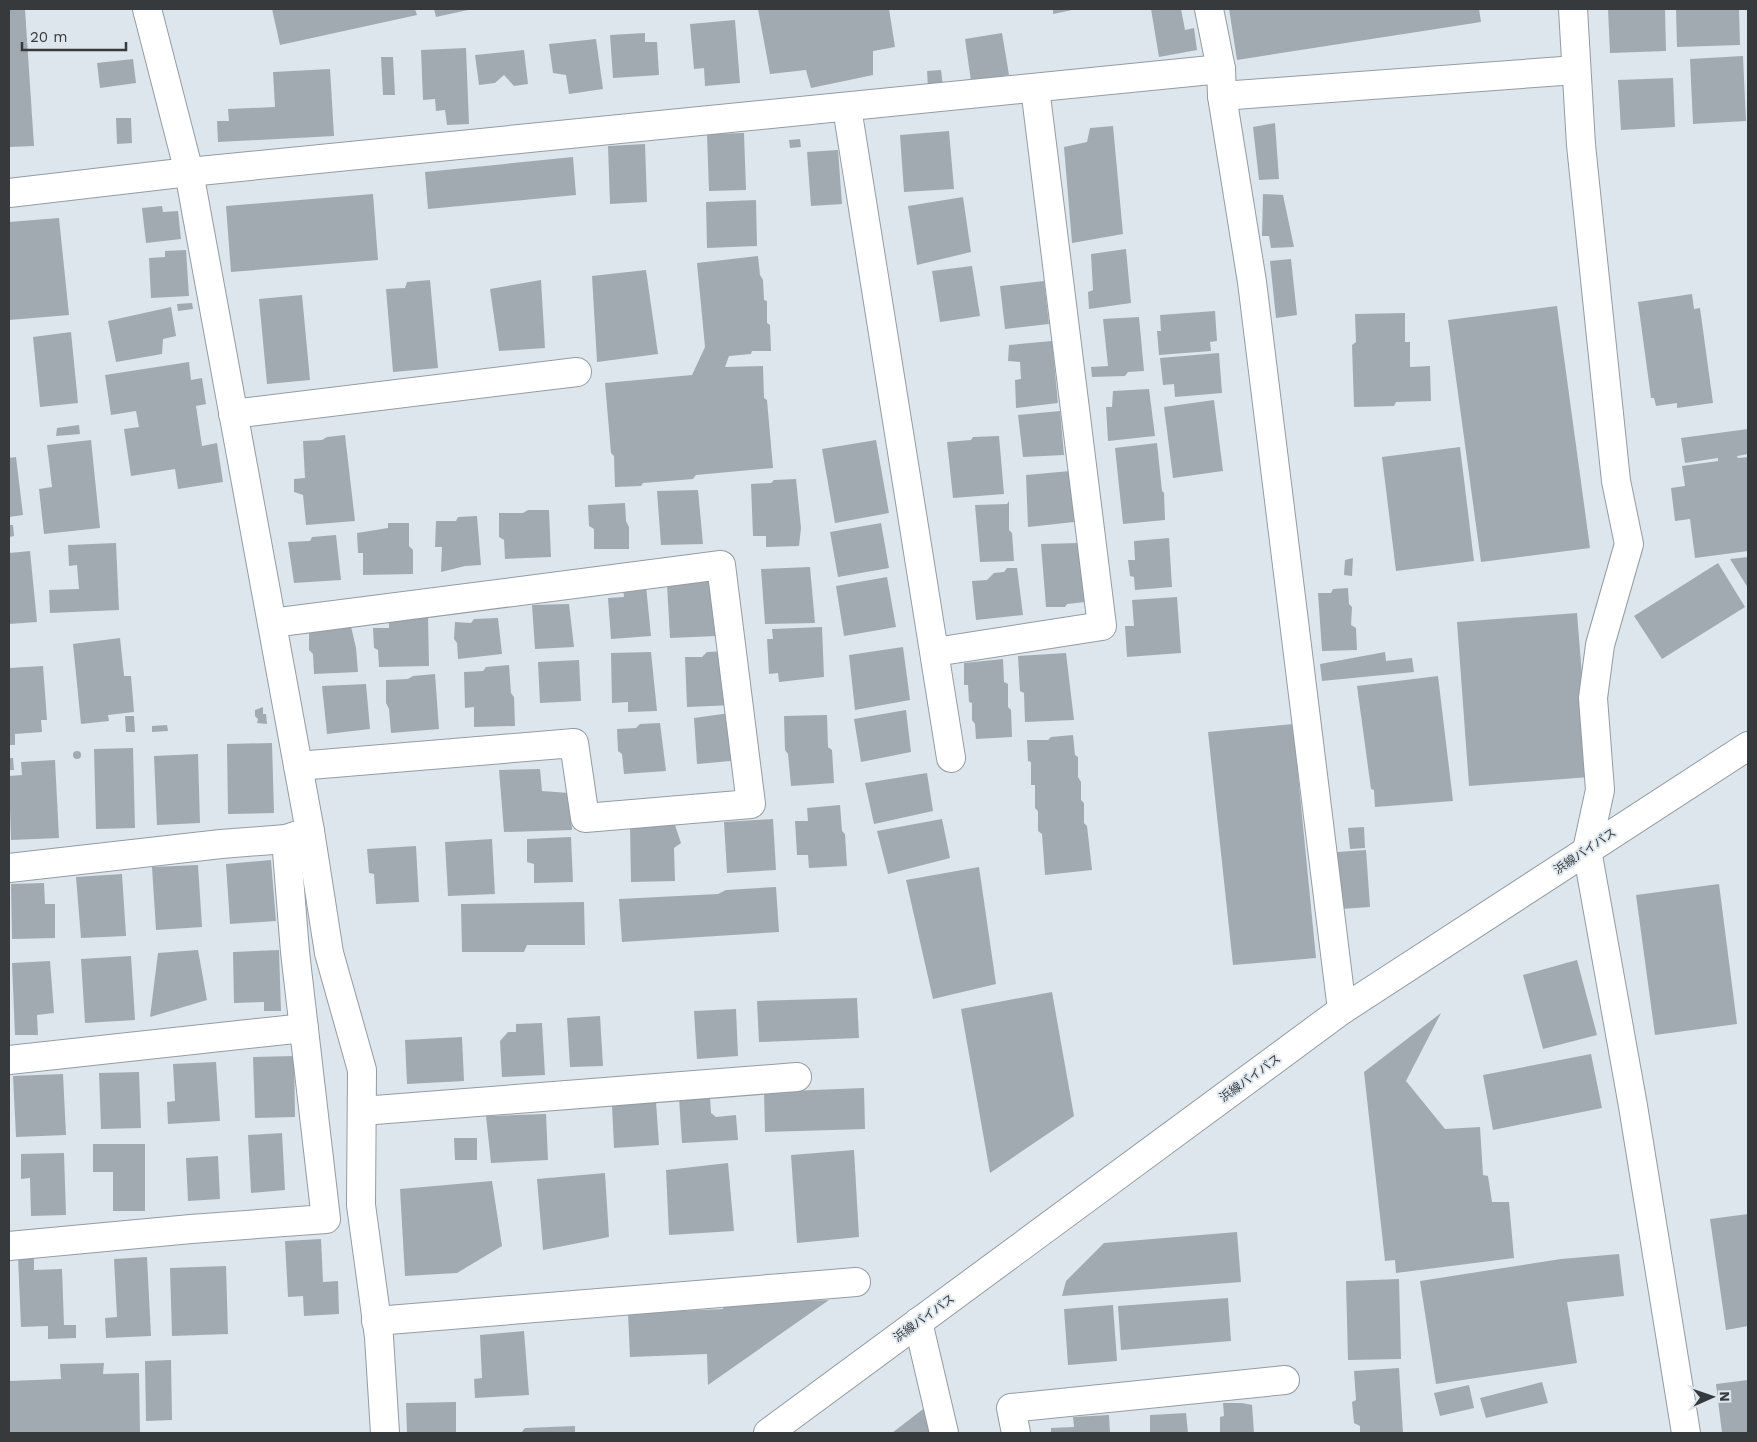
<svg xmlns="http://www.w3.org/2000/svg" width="1757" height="1442" font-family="'Work Sans','Noto Sans JP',sans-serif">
	<rect width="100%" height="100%" fill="#dde6ed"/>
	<!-- building -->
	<g fill="#a2aab1">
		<path d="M9,9H25L34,146L9,147Z"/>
		<path d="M272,9H415L417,15L280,45Z"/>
		<path d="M434,9H468V10L436,17Z"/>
		<path d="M758,9H889L895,47L873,51V75L811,88L806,70L770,74Z"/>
		<path d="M1053,9H1072V10L1053,14Z"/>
		<path d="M1151,9H1181L1185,30L1194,28L1197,50L1159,57Z"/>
		<path d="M1229,9H1479L1481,22L1237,60Z"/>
		<path d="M1608,9H1665L1666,51L1610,53Z"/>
		<path d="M1676,9H1739L1740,45L1677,47Z"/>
		<path d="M735,20L740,83L705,86L704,68L694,69L690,24Z"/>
		<path d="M645,33V42H657L659,75L613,78L610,35Z"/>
		<path d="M1002,33L1009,75L971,81L965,39Z"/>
		<path d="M596,39L603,89L569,94L566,75L553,73L549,44Z"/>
		<path d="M466,48L469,124L447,125L445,110L436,111L435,99L423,100L421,50Z"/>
		<path d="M524,50L528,84L514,86L504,75L495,83L479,85L475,55Z"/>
		<path d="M1743,56L1746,121L1693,124L1690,59Z"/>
		<path d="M381,57H393L395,95H383Z"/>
		<path d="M133,59L136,83L100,88L97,63Z"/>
		<path d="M330,69L334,136L218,142L217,121H229L228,109L275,107L273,72Z"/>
		<path d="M941,70L943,87L928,88L927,71Z"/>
		<path d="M1673,78L1675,127L1621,130L1618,80Z"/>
		<path d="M116,118H131L132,143L117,144Z"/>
		<path d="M1275,123L1279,179L1259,180L1253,127Z"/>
		<path d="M1113,126L1123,234L1072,243L1064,147L1087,142L1090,128Z"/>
		<path d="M949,131L954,189L904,192L900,135Z"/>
		<path d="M744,133L746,190L709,191L707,134Z"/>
		<path d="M800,139L801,147L790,148L789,140Z"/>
		<path d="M645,144L647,202L610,204L608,146Z"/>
		<path d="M838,150L842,204L811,206L807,152Z"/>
		<path d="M573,157L576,195L428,209L425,172Z"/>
		<path d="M373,194L378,260L231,272L226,206Z"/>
		<path d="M1263,194L1283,195L1294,247L1271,248L1269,236H1262Z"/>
		<path d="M963,197L971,252L917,265L908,206Z"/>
		<path d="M756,200L757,246L707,248L706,202Z"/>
		<path d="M162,206L163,212L178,211L181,239L146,243L142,208Z"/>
		<path d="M59,218L69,315L9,320V222Z"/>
		<path d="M1126,249L1131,303L1089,309L1088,292L1093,290L1091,254Z"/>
		<path d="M186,250L189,296L151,298L149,258L165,257V251Z"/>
		<path d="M758,256L760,275L763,280L764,300L767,301V323L770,325L771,351H752L751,354L729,356L725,367L763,366L764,398L767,400L773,468L696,475L693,479L643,483L641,486L615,487L614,456L611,453L605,383L692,375L705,347L697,263Z"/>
		<path d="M1291,259L1297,315L1276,318L1270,261Z"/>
		<path d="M972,266L980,316L940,322L932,271Z"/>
		<path d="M646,270L658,354L597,362L592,276Z"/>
		<path d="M430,280L438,368L393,372L386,289L405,288L407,282Z"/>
		<path d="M541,280L545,348L499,351L490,289Z"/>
		<path d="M1044,281L1049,324L1005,329L1000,286Z"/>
		<path d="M1692,294L1694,309L1700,308L1713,403L1677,408V403L1656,406L1654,398H1651L1638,302Z"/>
		<path d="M302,295L310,380L267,384L259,299Z"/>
		<path d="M192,303L193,309L178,311L177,304Z"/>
		<path d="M1557,306L1590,548L1481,562L1448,320Z"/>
		<path d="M171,307L176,336L163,339L162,354L116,362L108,321Z"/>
		<path d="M1215,311L1217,341L1210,342L1211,351L1159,355L1157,331H1161L1160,315Z"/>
		<path d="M1405,313V342H1410V367L1430,366L1431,401L1396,402L1394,406L1354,407L1352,345L1356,342L1355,314Z"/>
		<path d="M1139,317L1144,371L1128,372L1125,376L1092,377L1091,367L1108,366L1103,319Z"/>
		<path d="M71,332L78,403L40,407L33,337Z"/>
		<path d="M1052,341L1058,403L1016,408L1015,380L1021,379L1020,362L1008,361L1009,345Z"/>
		<path d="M1219,353L1222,393L1175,397L1174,384L1163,385L1160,358Z"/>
		<path d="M189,362L191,380L202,378L206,404L196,406L202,446L217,443L223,482L178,489L175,469L131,476L124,429L139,427L136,411L111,415L105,375Z"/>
		<path d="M1149,389L1155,436L1108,441L1106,407H1112L1113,391Z"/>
		<path d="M1214,400L1223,471L1173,478L1164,407Z"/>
		<path d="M1060,411L1064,455L1023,457L1018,415Z"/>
		<path d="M79,425L80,434L56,436L57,428Z"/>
		<path d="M1748,429V454L1737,456L1738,458L1748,457V551L1695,558L1690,519L1675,521L1671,488L1685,486L1682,466L1718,461V458L1685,463L1681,438Z"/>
		<path d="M345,435L355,521L306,525L303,495L294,492V479L305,478L303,441L322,440L327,437Z"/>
		<path d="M999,436L1004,494L953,498L947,442L971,440L973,437Z"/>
		<path d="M91,440L100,528L44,534L39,489L52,487L47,445Z"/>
		<path d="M876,440L889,513L835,523L822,449Z"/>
		<path d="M1157,443L1162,491L1164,493L1165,520L1123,524L1115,448Z"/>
		<path d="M1460,447L1474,561L1396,571L1382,457Z"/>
		<path d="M16,457L23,515L9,517V458Z"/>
		<path d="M1070,471L1074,522L1028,527L1026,475Z"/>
		<path d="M796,479L801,528L799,546L766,547V536H753L751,484L771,483L774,480Z"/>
		<path d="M698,490L703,544L661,545L657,491Z"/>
		<path d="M1009,501V530L1012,533L1014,561L980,562L975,505L1007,504Z"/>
		<path d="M625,503L626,521L629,527V549H594V529L589,526L588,505Z"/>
		<path d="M528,510H549L551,557L505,559L504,540L499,537V513H523Z"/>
		<path d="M477,516L481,565L465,566L441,572L442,547H435L436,521H456L458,517Z"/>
		<path d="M388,523H409V546L413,550V574L363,575V553H358L357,533L388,528Z"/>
		<path d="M881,523L889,568L838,577L830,532Z"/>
		<path d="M9,525H13L14,536L9,537Z"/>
		<path d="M336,535L341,580L294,583L288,542L310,541L312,537Z"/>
		<path d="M1169,538L1172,587L1135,590L1134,577L1130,576L1128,560H1135L1134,541Z"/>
		<path d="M1080,540L1081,569L1084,572L1085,602L1067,604L1065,607H1046L1041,544L1079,543Z"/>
		<path d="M116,543L119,610L50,613L49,590L79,589L77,565L69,566L68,545Z"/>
		<path d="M30,551L37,622L9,624V553Z"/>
		<path d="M1748,557V588L1730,559Z"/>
		<path d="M1353,558L1352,576L1344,575L1345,560Z"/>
		<path d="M1718,563L1745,607L1662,659L1634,616Z"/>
		<path d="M810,567L815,623L765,624L761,569Z"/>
		<path d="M1007,568H1017L1023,615L976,620L972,581L987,580L994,573L1004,572Z"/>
		<path d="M887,577L896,627L844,636L836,586Z"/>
		<path d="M711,580L716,636L670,638L667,584Z"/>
		<path d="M646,586L651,636L611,639L608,598L624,597L623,588Z"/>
		<path d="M1348,588L1349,604L1352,607L1351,625L1356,628L1357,650L1322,651L1318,593H1331L1333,589Z"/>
		<path d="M1177,597L1181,653L1127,657L1125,626H1134L1132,600Z"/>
		<path d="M569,604L574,647L535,649L532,605Z"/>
		<path d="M1577,613L1590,777L1469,786L1457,622Z"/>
		<path d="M428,616L429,666L379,667L378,650L374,648L373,628H389V618Z"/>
		<path d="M498,618L502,654L458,659L457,643L454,639L455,622L471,623L474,619Z"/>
		<path d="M350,622L356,648L358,672L314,674L313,654L309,650V627Z"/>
		<path d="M822,627L824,677L779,682L778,673L769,674L767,639H773L772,629Z"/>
		<path d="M120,638L124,676H131L134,712L108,715L109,721L81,724L73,644Z"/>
		<path d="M903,647L910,700L855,710L849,655Z"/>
		<path d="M727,651L735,705L687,707L685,657H702L707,652Z"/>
		<path d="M651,652L657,711L628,712V702L612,703L611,653Z"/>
		<path d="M1385,652L1386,661L1412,658L1414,672L1322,681L1320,664Z"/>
		<path d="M1066,653L1074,720L1025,722L1024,693L1020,691L1018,656Z"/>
		<path d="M1003,659L1004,682L1008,684V707L1011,710L1012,737L976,739L975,724L972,720V703L969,702L968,685H964V663Z"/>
		<path d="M579,660L581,701L540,703L538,662Z"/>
		<path d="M509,665L511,693L514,697L515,726L474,727V707L465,708L464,672L483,671L486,667Z"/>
		<path d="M43,666L47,720H41L42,732L15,734V745H9V668Z"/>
		<path d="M435,674L439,729L391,733L389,709L386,703V680L408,679L413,676Z"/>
		<path d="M1438,676L1453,801L1375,807L1374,790L1371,789L1357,686Z"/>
		<path d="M366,684L370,729L327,734L322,686Z"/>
		<path d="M263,707V714H266L267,724L257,723L258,719L255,716V710Z"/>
		<path d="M906,710L911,752L861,762L854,719Z"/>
		<path d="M737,712L742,760L697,764L694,718Z"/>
		<path d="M827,715L828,747L832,750L834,783L791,786L788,754L785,750L784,716Z"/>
		<path d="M125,716H134L135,732H126Z"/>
		<path d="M660,723L666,771L624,774L622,754L618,751L617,729L636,728L640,724Z"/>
		<path d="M1293,724L1316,958L1233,965L1208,732Z"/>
		<path d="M167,725L168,731L152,732V726Z"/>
		<path d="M1073,735L1075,755L1078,757V777L1081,782V800L1084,803V823L1087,826L1092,870L1045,875L1042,834L1038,831V811L1035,808V785H1031V762L1028,761L1027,740H1048L1051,737Z"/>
		<path d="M272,743L274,813L228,814L227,744Z"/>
		<path d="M133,748L135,828L96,829L94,749Z"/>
		<circle cx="77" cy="755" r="4"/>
		<path d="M198,754L200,823L157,825L154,756Z"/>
		<path d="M9,758H13L14,770H9Z"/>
		<path d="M55,760L59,838L11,840L9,776L22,775L21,762Z"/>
		<path d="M540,769L542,791L569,793L572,830L504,832L499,770Z"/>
		<path d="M927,773L933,811L874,824L865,783Z"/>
		<path d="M840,805L842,831L845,834L847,866L809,868L808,855H797L795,821H808L807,808Z"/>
		<path d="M773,819L776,870L727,873L724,822Z"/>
		<path d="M942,819L950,858L888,874L877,831Z"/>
		<path d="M674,822L681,843L674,848L675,881L631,882L630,823Z"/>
		<path d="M1364,827L1365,848L1350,849L1348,828Z"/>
		<path d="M571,837L573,882L534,883V864L527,862V839Z"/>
		<path d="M492,839L495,894L448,896L445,842Z"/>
		<path d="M416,846L419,902L376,904L374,874L369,873L367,849Z"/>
		<path d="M1366,850L1370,907L1341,909L1337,852Z"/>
		<path d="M271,860L276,921L230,924L226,864Z"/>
		<path d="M198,865L202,927L156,930L152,867Z"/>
		<path d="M979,867L996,984L933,999L906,880Z"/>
		<path d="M122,874L126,936L81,938L76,877Z"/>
		<path d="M44,883L45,904H55V938L12,939L11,884Z"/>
		<path d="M1719,884L1737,1024L1655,1035L1636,895Z"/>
		<path d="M776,887L779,932L622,942L619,899L718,894L726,890Z"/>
		<path d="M584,902L585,945H527L524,952H462L461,904Z"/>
		<path d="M198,950L207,1000L150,1017L158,953Z"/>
		<path d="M279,950L281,1011H264V1002L234,1003L233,952Z"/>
		<path d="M131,956L135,1020L85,1023L81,959Z"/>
		<path d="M1577,960L1597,1035L1543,1049L1523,975Z"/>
		<path d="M50,961L54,1013L37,1015L38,1035H15L12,963Z"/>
		<path d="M1052,992L1074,1116L990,1173L961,1009Z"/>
		<path d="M857,998L859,1038L759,1042L757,1001Z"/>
		<path d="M736,1009L738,1056L697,1059L694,1011Z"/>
		<path d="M1441,1013L1406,1081L1445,1129L1480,1127L1483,1175L1488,1176L1492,1202H1509L1514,1258L1396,1273L1395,1260L1385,1261L1364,1072Z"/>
		<path d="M600,1016L603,1066L570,1067L567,1018Z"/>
		<path d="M542,1023L545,1075L502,1077L500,1041L508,1032H516V1024Z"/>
		<path d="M462,1037L464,1081L407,1084L405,1040Z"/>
		<path d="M1591,1054L1602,1108L1493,1130L1483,1075Z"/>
		<path d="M294,1056L295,1117L255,1118L253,1057Z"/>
		<path d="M216,1062L220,1121L168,1124L167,1102L175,1101L173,1064Z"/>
		<path d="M139,1072L141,1128L101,1129L99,1073Z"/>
		<path d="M63,1074L66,1135L16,1137L13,1076Z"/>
		<path d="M864,1088L865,1129L765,1132L764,1092Z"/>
		<path d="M710,1096L711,1113L716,1117L736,1115L738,1140L682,1143L679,1098Z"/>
		<path d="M656,1102L659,1145L614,1148L612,1105Z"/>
		<path d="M546,1114L548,1160L491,1163L486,1116Z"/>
		<path d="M282,1133L285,1190L251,1193L248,1135Z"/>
		<path d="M454,1138H477V1160H455Z"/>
		<path d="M93,1144H145V1211H113V1172H93Z"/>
		<path d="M854,1150L859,1237L797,1243L791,1155Z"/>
		<path d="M64,1153L66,1215L31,1216L30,1178L21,1179V1154Z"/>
		<path d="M218,1156L220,1199L188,1201L186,1158Z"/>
		<path d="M728,1163L734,1231L669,1235L666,1170Z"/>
		<path d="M605,1173L609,1237L543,1250L537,1179Z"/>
		<path d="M492,1181L502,1246L457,1273L405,1276L400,1189Z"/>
		<path d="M1748,1214V1326L1726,1330L1710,1219Z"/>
		<path d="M1237,1232L1241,1282L1062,1296L1066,1281L1104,1243Z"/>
		<path d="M321,1239L323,1282L338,1281L339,1314L304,1316L303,1296L288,1297L285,1241Z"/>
		<path d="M1619,1254L1624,1296L1567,1302L1577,1363L1436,1384L1420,1281L1561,1259Z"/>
		<path d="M18,1257H34V1270L62,1269L64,1325H76V1338L48,1339V1326L21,1327Z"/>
		<path d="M147,1257L151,1336L106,1338L105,1318L117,1317L114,1259Z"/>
		<path d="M226,1266L228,1334L172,1336L170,1268Z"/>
		<path d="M1399,1279L1401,1359L1348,1360L1346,1281Z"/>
		<path d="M1228,1298L1231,1341L1121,1350L1118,1306Z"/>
		<path d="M829,1300L708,1385L707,1354L630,1357L628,1313L723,1309L725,1303Z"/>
		<path d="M1113,1305L1117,1361L1068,1365L1064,1309Z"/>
		<path d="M524,1331L529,1395L475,1398L474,1379L482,1378L480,1335Z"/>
		<path d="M171,1360L172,1420L146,1421L145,1361Z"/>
		<path d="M104,1363L103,1374L139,1373L140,1433H9V1381L61,1379L60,1364Z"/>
		<path d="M1399,1368L1403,1433H1360V1426L1354,1423L1352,1402L1356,1400L1354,1371Z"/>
		<path d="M1748,1380V1433H1722L1716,1384Z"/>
		<path d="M1542,1382L1548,1403L1486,1418L1480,1398Z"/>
		<path d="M1469,1385L1474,1408L1440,1416L1434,1393Z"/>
		<path d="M456,1402V1433H407L406,1403Z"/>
		<path d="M1223,1403H1242L1252,1405L1254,1433H1220V1417L1224,1416Z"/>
		<path d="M927,1406L931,1433H892Z"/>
		<path d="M1186,1413L1188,1433H1150V1415Z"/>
		<path d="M1109,1415L1110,1433H1051V1428L1074,1427L1073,1417Z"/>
		<path d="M575,1426V1433H521L525,1428Z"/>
	</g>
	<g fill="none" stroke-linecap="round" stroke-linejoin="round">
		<!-- minor casing -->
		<g stroke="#949ca3" stroke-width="30">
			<g id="minor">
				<path d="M1209,9L1221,69L1222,96L1252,282L1342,1010"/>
				<path d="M1573,9L1581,145L1616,481L1629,544L1600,645L1593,698L1600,790L1587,850L1633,1106L1686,1433"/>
				<path d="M1222,96L1576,70"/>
				<path d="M847,108L951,758"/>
				<path d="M9,193L189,172L1221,69"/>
				<path d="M233,414L577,372"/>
				<path d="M272,623L721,565L751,804L585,818L574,743L298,766"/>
				<path d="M935,652L1102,626L1035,88"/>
				<path d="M310,831L329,953L362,1070L361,1205L379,1337L385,1433"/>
				<path d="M9,868L221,844L286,839L310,831L189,172L147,9"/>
				<path d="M9,1060L304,1028"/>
				<path d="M362,1111L797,1077"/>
				<path d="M9,1246L191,1229L326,1219L295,952L286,839"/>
				<path d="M376,1321L856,1282"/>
				<path d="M918,1322L944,1433"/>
				<path d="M1016,1433L1011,1408L1285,1380"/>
			</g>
		</g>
		<!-- highway casing -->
		<g stroke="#949ca3" stroke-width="30">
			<path id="highway" d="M768,1433L1342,1010L1748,746"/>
		</g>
		<!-- minor -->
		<use href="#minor" stroke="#fff" stroke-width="28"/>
		<!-- highway -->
		<use href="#highway" stroke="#fff" stroke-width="28"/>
	</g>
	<g text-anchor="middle" stroke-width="4" stroke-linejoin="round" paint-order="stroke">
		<!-- street labels -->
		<g font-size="12" fill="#363a3d" stroke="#dde6ed">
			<text transform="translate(1585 851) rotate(-34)" y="4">浜線バイパス</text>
			<text transform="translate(1250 1078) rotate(-36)" y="4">浜線バイパス</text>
			<text transform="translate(924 1318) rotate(-36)" y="4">浜線バイパス</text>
		</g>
	</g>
	<!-- border -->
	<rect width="1757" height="1442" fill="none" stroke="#363a3d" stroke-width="20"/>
	<!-- north arrow -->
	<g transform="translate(1712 1397) rotate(88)" stroke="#dde6ed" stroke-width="4" paint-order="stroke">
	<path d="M0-4L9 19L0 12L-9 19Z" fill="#363a3d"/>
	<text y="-8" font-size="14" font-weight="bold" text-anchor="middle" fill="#363a3d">N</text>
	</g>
	<!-- scale -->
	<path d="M22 42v8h104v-8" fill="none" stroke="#363a3d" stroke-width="2.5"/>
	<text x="30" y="42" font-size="15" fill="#363a3d" stroke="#dde6ed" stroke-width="4" paint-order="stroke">20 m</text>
</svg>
